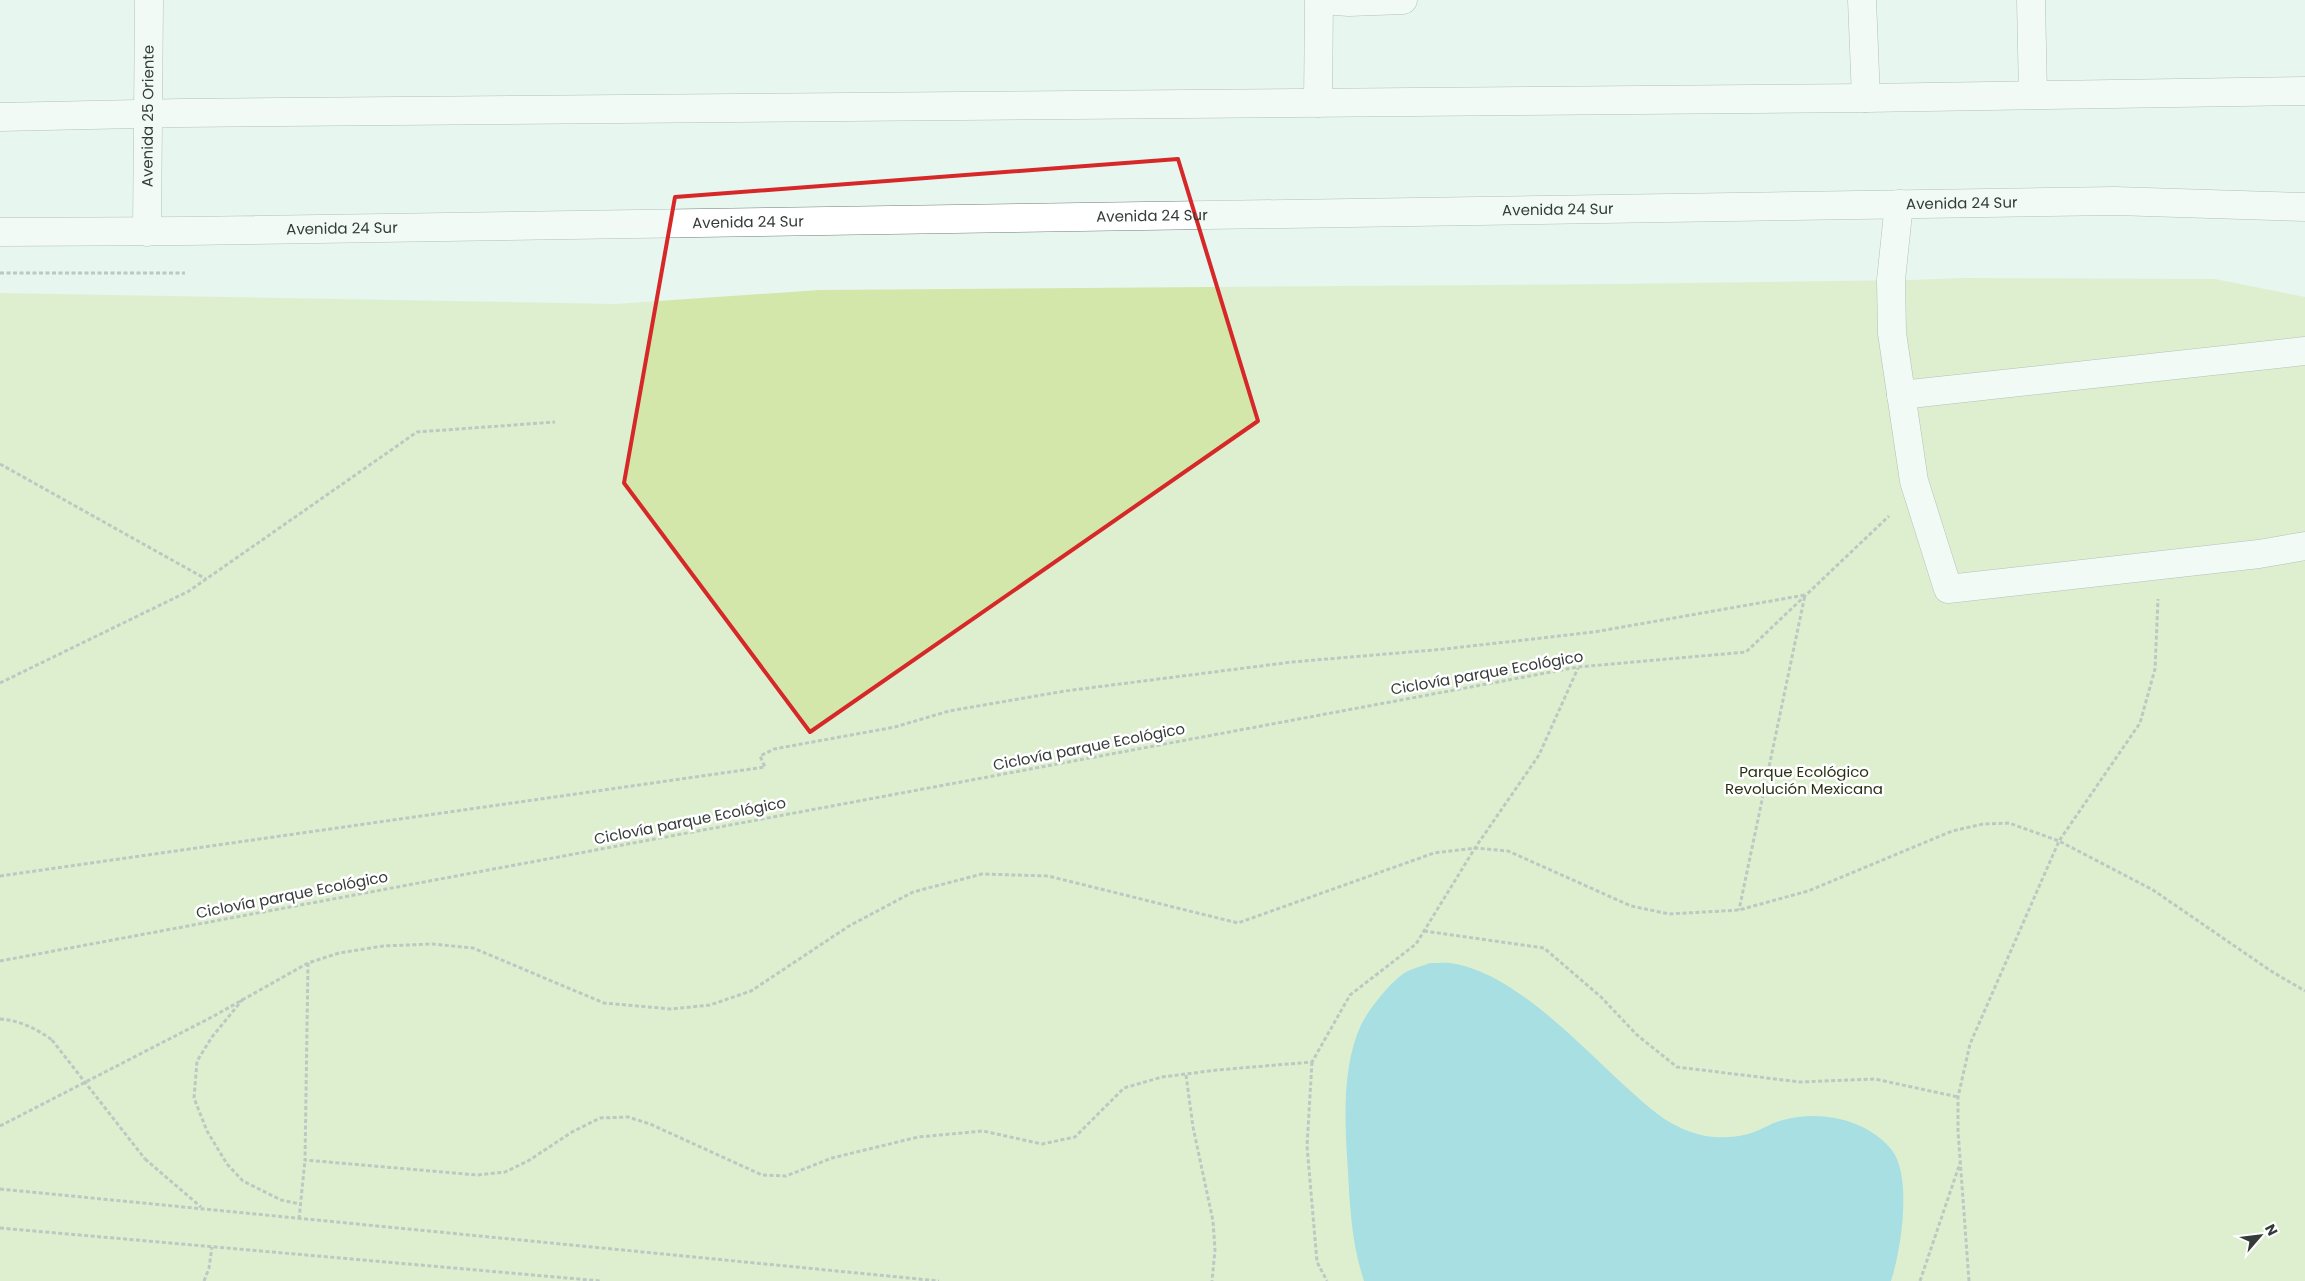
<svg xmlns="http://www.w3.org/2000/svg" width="2305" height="1281" font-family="Poppins,sans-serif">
	<rect width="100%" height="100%" fill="#e7f6ef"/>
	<!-- green -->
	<path fill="#d3e7aa" d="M1962,278L2215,279L2305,297V1281H0V293L615,304L820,290L1612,284L1909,280Z"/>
	<!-- water -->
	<path fill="#5ac3d5" d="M1430,963C1438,963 1448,962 1456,964C1517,976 1580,1045 1625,1086C1642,1101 1659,1118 1679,1127C1701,1138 1725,1140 1748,1134C1760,1131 1771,1123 1783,1120C1820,1110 1866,1119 1891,1149C1913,1175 1901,1251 1891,1281H1364C1352,1245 1350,1209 1348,1172C1345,1127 1341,1068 1361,1025C1369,1009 1392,979 1408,971C1414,968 1423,966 1430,963Z"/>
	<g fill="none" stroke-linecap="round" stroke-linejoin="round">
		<!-- minor casing -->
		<g stroke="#73807a" stroke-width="29">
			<g id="minor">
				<path d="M1321,0L1349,2L1403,0"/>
				<path d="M1862,0L1866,98"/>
				<path d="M2031,0L2033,94"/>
				<path d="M1318,103L1319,0"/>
				<path d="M1899,204L1891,280L1892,333L1914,481L1948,589L2259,554L2305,546"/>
				<path d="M1901,395L2305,351"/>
			</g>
		</g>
		<!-- major casing -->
		<g stroke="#73807a" stroke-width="29">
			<g id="major">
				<path d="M0,117L182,113L1866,98L2305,91"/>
				<path id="s1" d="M0,232L186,231L2115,201L2305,207"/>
				<path id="s2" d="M147,232L149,0"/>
			</g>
		</g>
		<!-- path -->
		<g stroke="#88928d" stroke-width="3" stroke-dasharray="4 2.5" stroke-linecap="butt">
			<path d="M0,273H185"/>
			<path d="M0,464L206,579"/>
			<path d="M0,683L189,591L417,432L555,422"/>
			<path d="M0,876L765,767L760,756L774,749L895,727L949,711L1065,691L1292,662L1445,649L1594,632L1805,595L1739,910"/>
			<path d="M1424,931L1544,948L1601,997L1637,1035L1677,1067L1800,1082L1875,1079L1958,1097"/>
			<path d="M0,961L1578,667L1746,652L1889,516"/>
			<path d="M308,963L305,1160L477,1175L505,1172L528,1161L572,1132L600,1118L628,1117L650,1124L762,1175L786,1176L832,1158L918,1137L983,1131L1042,1144L1075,1137L1124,1088L1162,1077L1217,1070L1312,1062L1350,995L1416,944L1475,848L1539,755L1578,668"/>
			<path d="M243,999L212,1037L197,1061L194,1098L207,1131L227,1164L243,1181L281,1200L300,1204"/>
			<path d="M0,1019C19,1020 37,1029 52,1040"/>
			<path d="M1312,1062L1307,1146L1317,1262L1327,1281"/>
			<path d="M1186,1075L1193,1127L1213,1221L1215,1250L1212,1281"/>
			<path d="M0,1126L212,1017L308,963L339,953L383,946L432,944L473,948L604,1003L671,1009L710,1005L751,991L849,926L913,892L982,874L1048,876L1238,923L1434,853L1475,848L1508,851L1631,906L1669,914L1739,910L1808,891L1952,831L1983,824L2009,823L2059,841L2153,890L2271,971L2305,991"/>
			<path d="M145,1159L201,1207"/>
			<path d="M0,1189L939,1281"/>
			<path d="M299,1219L305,1160"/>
			<path d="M0,1228L601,1281"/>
			<path d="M204,1281L209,1268L212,1247"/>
			<path d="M1920,1281L1960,1163"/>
			<path d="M1969,1281L1958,1131V1097L1970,1044L2059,841L2140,723L2155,669L2158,599"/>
		</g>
		<!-- minor -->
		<use href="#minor" stroke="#fff" stroke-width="28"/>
		<!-- major -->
		<use href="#major" stroke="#fff" stroke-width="28"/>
		<!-- path-bridge -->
		<path stroke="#88928d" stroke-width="3" stroke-dasharray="4 2.5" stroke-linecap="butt" d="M52,1040L145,1159"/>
	</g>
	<!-- marked area -->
	<path d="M0 0H2305V1281H0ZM1178,159L1258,421L810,732L624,483L675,197Z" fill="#e7f6ef" fill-opacity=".55" fill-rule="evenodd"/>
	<path fill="none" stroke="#d62828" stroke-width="4" stroke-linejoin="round" d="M1178,159L1258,421L810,732L624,483L675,197Z"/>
	<g text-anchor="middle" stroke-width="5" stroke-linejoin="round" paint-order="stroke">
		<!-- street labels -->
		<g font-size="15" fill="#353b38" stroke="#fff">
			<text dy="5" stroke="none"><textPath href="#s2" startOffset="116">Avenida 25 Oriente</textPath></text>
			<text dy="5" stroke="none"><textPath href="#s1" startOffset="1962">Avenida 24 Sur</textPath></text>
			<text dy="5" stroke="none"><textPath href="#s1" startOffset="1558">Avenida 24 Sur</textPath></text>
			<text dy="5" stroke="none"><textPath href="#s1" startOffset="1152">Avenida 24 Sur</textPath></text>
			<text dy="5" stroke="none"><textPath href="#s1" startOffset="748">Avenida 24 Sur</textPath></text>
			<text dy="5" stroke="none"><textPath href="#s1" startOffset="342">Avenida 24 Sur</textPath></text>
			<text transform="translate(1487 673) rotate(-10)" y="5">Ciclovía parque Ecológico</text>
			<text transform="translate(1089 747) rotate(-11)" y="5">Ciclovía parque Ecológico</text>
			<text transform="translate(690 821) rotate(-11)" y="5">Ciclovía parque Ecológico</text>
			<text transform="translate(292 895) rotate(-11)" y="5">Ciclovía parque Ecológico</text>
		</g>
		<!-- park labels -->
		<g font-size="15" fill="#283112" stroke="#fff">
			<text x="1804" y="777">Parque Ecológico<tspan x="1804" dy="17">Revolución Mexicana</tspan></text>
		</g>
	</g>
	<!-- north arrow -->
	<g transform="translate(2260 1236) rotate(62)" stroke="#ffffff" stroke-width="4" paint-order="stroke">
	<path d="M0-4L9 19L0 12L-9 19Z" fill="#353b38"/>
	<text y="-8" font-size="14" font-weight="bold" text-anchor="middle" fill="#353b38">N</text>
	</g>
</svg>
